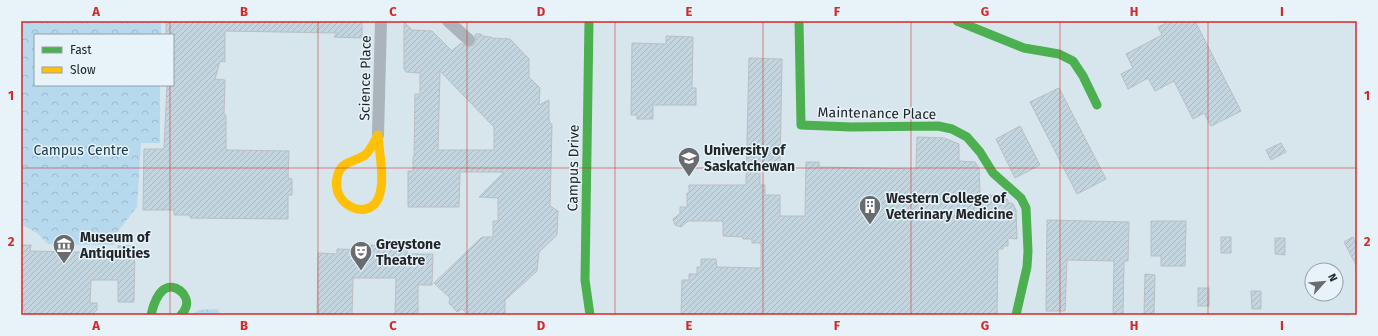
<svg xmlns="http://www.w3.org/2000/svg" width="1378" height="336" font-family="'Fira Sans',sans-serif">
	<defs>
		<pattern id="forest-crowns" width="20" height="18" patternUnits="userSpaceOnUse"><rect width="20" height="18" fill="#b7d9ed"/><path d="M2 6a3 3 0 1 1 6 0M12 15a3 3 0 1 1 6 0" fill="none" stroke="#9dbacb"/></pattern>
		<pattern id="building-hatch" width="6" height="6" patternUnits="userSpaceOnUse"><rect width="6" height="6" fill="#c3d6e0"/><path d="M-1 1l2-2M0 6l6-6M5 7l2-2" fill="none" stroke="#a7b8c0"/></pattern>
	</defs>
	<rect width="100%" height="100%" fill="#ebf1f5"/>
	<!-- built -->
	<path fill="#d7e5ec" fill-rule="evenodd" d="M21,21H1357V315H21ZM35,35H173V85H35ZM1312,270H1336V294H1312Z"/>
	<!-- forest -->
	<g fill="url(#forest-crowns)">
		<path d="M21,21H161V35H35V85H160V143H141L137,207L115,235L114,245L48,244L37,233L21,224Z"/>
		<path d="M217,309L221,315H190L199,310Z"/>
	</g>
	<!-- building -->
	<g fill="url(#building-hatch)" stroke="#babec1" fill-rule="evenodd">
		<path d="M166,21H362V38L334,37L337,33L225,31V62L220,61L215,79L225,80L224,115H226V150L289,151L288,178L292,179V195H288V219L190,218V215H174V210H143L144,149H164L167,85H173V35H166Z"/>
		<path d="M1164,21H1195L1241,111L1211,126L1204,113L1193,119L1174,81L1155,91L1148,78L1128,89L1121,74L1133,68L1126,54L1162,35L1158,27L1165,24Z"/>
		<path d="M404,22L412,30L432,31L452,51L461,43L468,47L474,45L476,41L475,35L476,34H481L483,36L490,37L492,38L510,39L529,59V77L540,88L539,105L549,100V121L552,125L550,206L558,211L557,235L539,252L537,271L505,300V315H468L462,309L457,312L449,303L450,298L434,283L482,237H493V221H498V198L479,197L504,172H460L459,207H408V171H413V157H414L415,94H420V73L406,72L404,69ZM440,71L494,127V150H438Z"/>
		<path d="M666,36L693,37L692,88H696V105H653V119H637V115H631L632,43L666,44Z"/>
		<path d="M749,58L782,59L780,168L760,167V185H765V195H780V216H805L806,162H819V167L916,169L917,137L944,138L959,144V161L975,162L979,168L980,195H1002L1008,200V203H1011L1013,204L1016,210L1017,239L1008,238V246H1003V249H998L997,315H681L682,280H689V274H697V267H701V259H716L717,267L761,268V243H752V239H743V237L723,236V221H688L681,227L675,225L673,219L680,214V207H687V193H689V185H746Z"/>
		<path d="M1059,88L1106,179L1077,194L1030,102Z"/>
		<path d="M1020,126L1040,165L1015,178L996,139Z"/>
		<path d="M1281,143L1286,152L1271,160L1266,150Z"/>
		<path d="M1047,220L1129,222L1128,261H1124L1123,315H1113L1114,261L1067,260L1065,311H1046Z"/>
		<path d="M1151,221H1186L1185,266H1161V256H1151Z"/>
		<rect x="1221" y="237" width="10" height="16"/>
		<path d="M1353,237L1357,246V267L1344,242Z"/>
		<path d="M1275,238H1285V255L1275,254Z"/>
		<path d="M21,245H31L30,251L118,253V246H135L134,302H118V280H91L90,303H97V310L91,315H25L23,305H21Z"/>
		<path d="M365,245L407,246V254H433L432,285H418V315H395L396,278H353L352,315H317L318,253L337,254V249L364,250Z"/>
		<path d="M1145,274L1155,275L1154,315H1144Z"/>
		<rect x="1198" y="288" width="11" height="18"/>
		<path d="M1251,291H1261V309H1252Z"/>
	</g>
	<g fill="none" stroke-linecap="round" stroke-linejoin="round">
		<!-- street -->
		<g stroke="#aab4ba" stroke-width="12">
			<path d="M448,21L469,40"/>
			<path d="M378,135L381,21"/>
		</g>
		<!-- fast -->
		<g stroke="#4caf50" stroke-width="9">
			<path d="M589,21L585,280L590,315"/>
			<path d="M799,21L801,125L851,127L938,126L952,129L967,137L980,152L993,173L1021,198L1026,208L1028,251L1027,267L1016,315"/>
			<path d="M957,21L1024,48L1059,54L1073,61L1083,76L1097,105"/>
			<path d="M151,315C153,306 156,296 163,290C174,281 190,295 186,307C185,310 183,313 181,315"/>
		</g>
		<!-- slow -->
		<path stroke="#ffc107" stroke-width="9" d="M378,135C379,153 386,182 378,199C367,222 328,204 338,174C342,161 355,162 365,155C371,150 374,142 378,135Z"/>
	</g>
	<!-- grid -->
	<path fill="none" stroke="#d62828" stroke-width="1" stroke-opacity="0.55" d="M170,21V35M318,21V315M467,21V315M615,21V315M763,21V315M911,21V315M1060,21V315M1208,21V315M170,85V315M21,168H1357"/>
	<!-- icons -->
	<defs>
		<g id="university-pin" transform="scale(1.15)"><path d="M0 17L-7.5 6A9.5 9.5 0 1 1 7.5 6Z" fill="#686c70" stroke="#e7f2f9"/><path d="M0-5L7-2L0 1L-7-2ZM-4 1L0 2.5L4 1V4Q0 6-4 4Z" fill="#fff"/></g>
		<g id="building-pin" transform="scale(1.15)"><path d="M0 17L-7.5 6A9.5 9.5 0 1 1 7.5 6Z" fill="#686c70" stroke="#e7f2f9"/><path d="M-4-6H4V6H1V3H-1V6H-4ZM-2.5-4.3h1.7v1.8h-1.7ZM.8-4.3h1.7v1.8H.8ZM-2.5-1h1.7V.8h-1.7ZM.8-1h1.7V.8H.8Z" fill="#fff"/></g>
		<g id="museum-pin" transform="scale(1.15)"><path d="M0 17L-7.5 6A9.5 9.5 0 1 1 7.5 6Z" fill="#686c70" stroke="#e7f2f9"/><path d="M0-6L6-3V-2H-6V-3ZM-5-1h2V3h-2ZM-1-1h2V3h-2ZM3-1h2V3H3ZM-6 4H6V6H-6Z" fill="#fff"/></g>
		<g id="theatre-pin" transform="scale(1.15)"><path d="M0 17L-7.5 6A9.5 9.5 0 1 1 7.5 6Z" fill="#686c70" stroke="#e7f2f9"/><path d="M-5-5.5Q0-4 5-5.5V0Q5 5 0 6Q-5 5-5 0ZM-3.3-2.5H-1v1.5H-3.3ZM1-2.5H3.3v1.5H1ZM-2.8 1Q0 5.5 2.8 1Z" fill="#fff"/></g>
	</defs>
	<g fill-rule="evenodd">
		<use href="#university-pin" x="689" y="158"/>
		<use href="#building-pin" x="870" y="206"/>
		<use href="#museum-pin" x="64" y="245"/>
		<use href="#theatre-pin" x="361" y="252"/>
	</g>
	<g text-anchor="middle" stroke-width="3" stroke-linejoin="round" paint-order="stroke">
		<!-- street labels -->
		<g font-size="14" fill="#212528" stroke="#e7f2f9">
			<text transform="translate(365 78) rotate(-89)" y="5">Science Place</text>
			<text transform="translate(877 113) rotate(1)" y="5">Maintenance Place</text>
			<text transform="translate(573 168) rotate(-89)" y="5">Campus Drive</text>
		</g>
		<!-- park labels -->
		<g font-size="14" fill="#14394d" stroke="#e7f2f9">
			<text x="81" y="155">Campus Centre</text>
		</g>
		<!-- poi labels -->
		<g font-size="14" font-weight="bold" fill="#212528" stroke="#e7f2f9" text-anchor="start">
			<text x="704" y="155">University of<tspan x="704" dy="16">Saskatchewan</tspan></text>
			<text x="886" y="203">Western College of<tspan x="886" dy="16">Veterinary Medicine</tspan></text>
			<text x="80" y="242">Museum of<tspan x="80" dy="16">Antiquities</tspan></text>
			<text x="376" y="249">Greystone<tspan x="376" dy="16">Theatre</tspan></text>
		</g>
	</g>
	<!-- border -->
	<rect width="1378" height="336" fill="none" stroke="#e7f2f9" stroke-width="44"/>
	<!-- legend -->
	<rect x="34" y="34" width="140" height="52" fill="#e7f2f9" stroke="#98a0a5"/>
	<rect x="42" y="47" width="20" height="6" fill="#4caf50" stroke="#98a0a5"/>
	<text x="70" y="54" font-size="12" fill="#212528">Fast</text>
	<rect x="42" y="67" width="20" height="6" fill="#ffc107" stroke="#98a0a5"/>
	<text x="70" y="74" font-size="12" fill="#212528">Slow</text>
	<!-- north arrow -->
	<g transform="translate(1324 282) rotate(63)"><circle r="19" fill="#e7f2f9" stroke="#98a0a5"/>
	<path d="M0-3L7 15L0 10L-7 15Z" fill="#686c70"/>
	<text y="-6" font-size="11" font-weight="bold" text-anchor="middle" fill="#212528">N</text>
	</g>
	<rect x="22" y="22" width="1334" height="292" fill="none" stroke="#d62828" stroke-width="1.5"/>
	<g font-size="13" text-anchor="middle" font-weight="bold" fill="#d62828">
		<text x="96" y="16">A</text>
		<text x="244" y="16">B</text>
		<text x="393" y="16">C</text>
		<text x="541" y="16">D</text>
		<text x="689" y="16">E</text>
		<text x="837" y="16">F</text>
		<text x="985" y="16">G</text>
		<text x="1134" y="16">H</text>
		<text x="1282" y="16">I</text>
		<text x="11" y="100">1</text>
		<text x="1367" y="100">1</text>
		<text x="11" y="246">2</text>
		<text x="1367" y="246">2</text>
		<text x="96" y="330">A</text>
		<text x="244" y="330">B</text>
		<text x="393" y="330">C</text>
		<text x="541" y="330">D</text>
		<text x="689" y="330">E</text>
		<text x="837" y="330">F</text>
		<text x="985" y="330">G</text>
		<text x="1134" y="330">H</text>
		<text x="1282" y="330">I</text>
	</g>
</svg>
